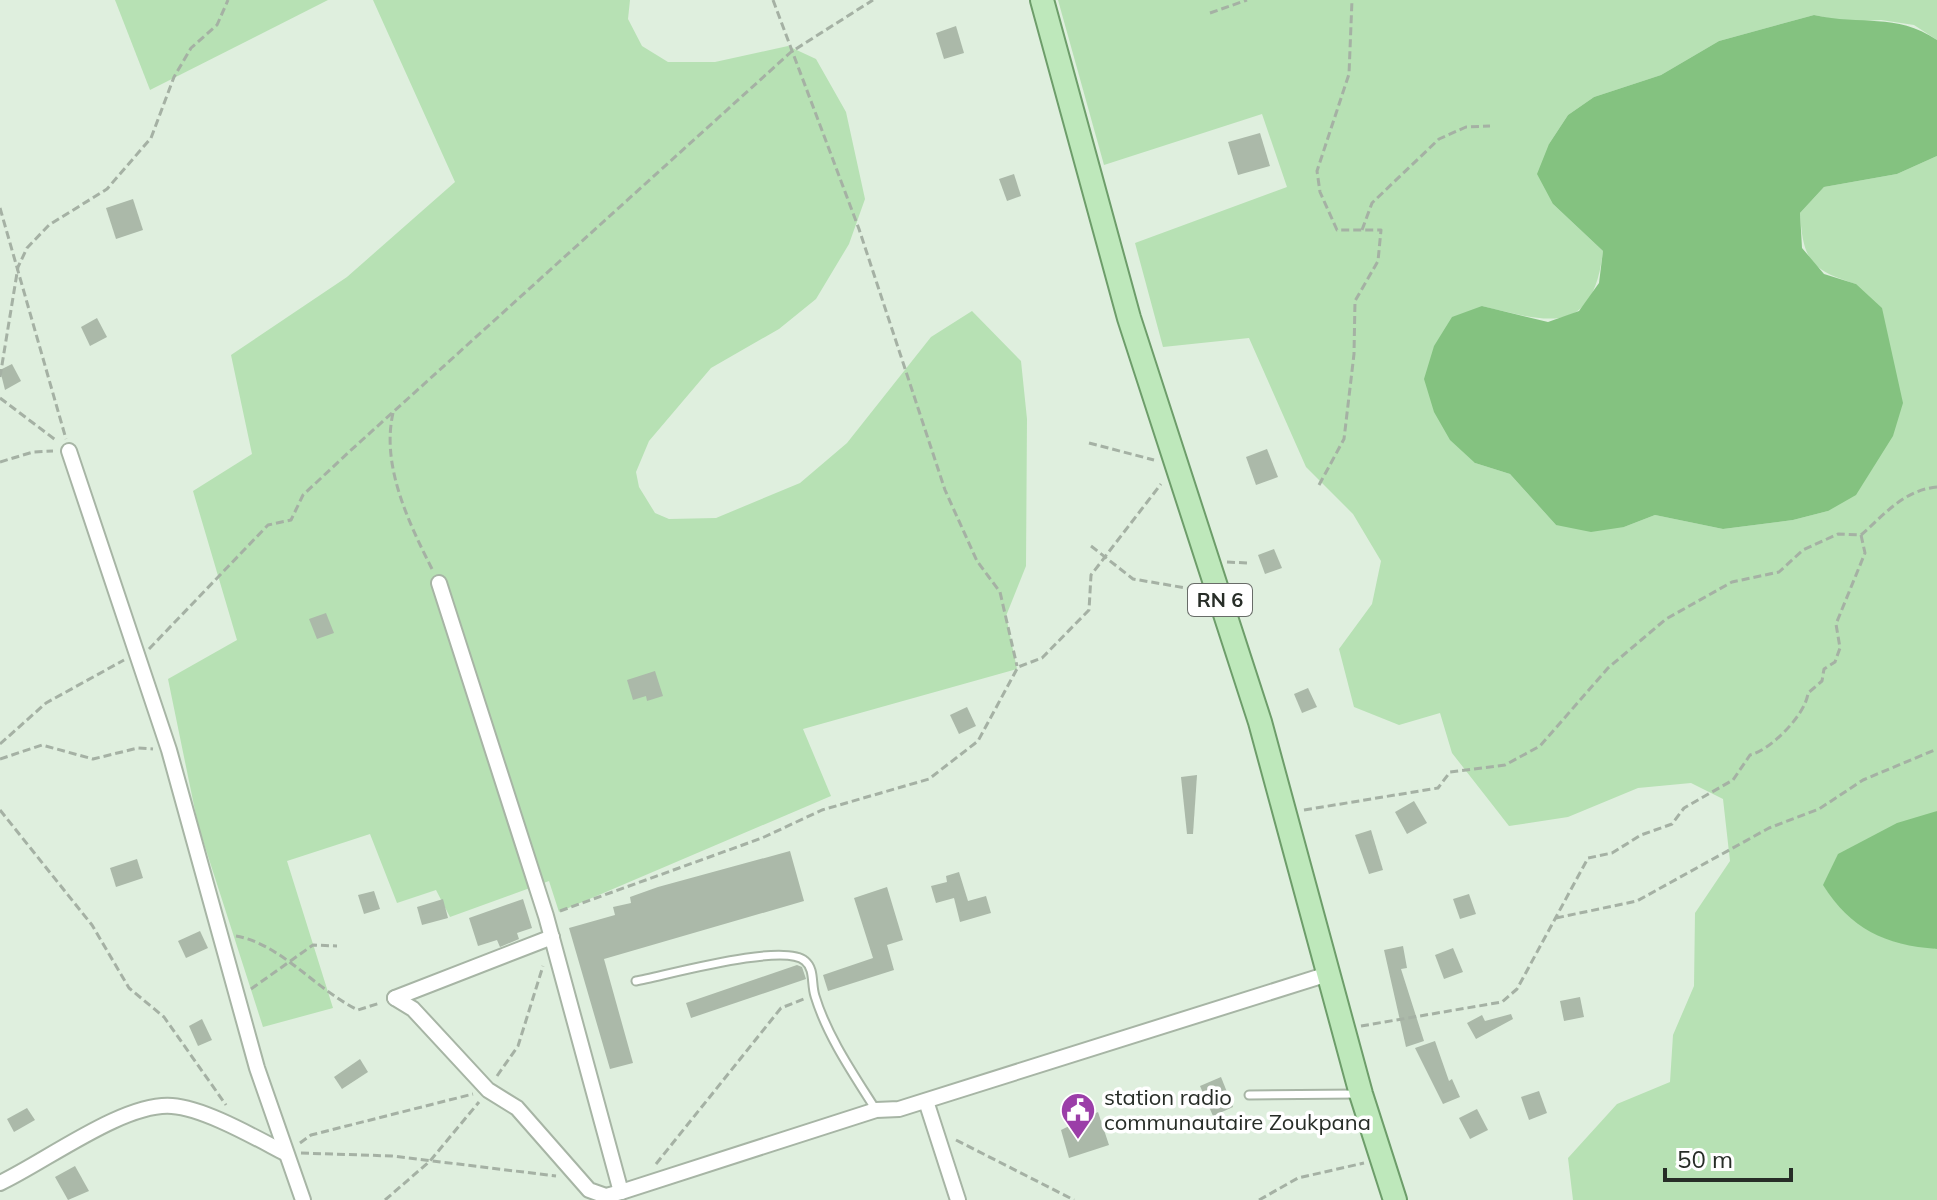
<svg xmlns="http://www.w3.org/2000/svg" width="1937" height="1200" font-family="Mulish,sans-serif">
	<rect width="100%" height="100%" fill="#dfefde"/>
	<!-- green -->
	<g fill="#b7e1b4">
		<path d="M115,0H328L150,90Z"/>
		<path d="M373,0H630L628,19L642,46L668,62H715L788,46L816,59L846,112L865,199L849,244L816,299L779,329L711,368L649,441L636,472L639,487L655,513L669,519L716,518L800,483L847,443L931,337L972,311L1021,361L1027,419L1026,566L1006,616L1017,669L803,729L831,796L559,912L549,881L450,917L436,890L397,903L370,834L287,861L333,1008L263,1027L198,825L168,679L237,640L193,491L252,454L231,355L347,277L455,182Z"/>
		<path d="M1058,0H1937V40L1914,25L1881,20L1847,22L1814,15L1719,41L1661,75L1594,97L1568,115L1549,144L1553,204L1603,251C1593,338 1548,322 1482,306L1475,463L1510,474L1556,525L1624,527L1655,515L1723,529L1793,520L1828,511L1856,284C1811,270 1803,261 1800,213L1824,187L1897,174L1937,156V811L1930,815L1934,949H1937V1200H1573L1568,1158L1617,1104L1670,1082L1673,1035L1694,986L1695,913L1730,861L1723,799L1691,783L1638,788L1568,817L1509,826L1452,753L1440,713L1399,725L1354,707L1339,649L1372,604L1381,561L1353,514L1306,467L1249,338L1163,347L1135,243L1287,187L1262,114L1104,165Z"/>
	</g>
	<!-- forest -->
	<g fill="#84c280">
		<path d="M1814,15C1862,26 1895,12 1937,40V156L1897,174L1824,187L1800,213L1802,248L1824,274L1856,284L1882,308L1903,403L1893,436L1856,495L1828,511L1793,520L1723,529L1655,515L1624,527L1591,532L1556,525L1510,474L1475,463L1450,440L1434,412L1424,379L1434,346L1452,317L1482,306L1548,322L1579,311L1599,283L1603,251L1553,204L1537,174L1549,144L1568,115L1594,97L1661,75L1719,41Z"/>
		<path d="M1937,811V949C1884,945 1851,929 1823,885L1838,854L1897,823Z"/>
	</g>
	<!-- building -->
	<g fill="#abb9a9">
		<path d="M956,26L964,53L944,59L936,33Z"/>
		<path d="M1260,133L1270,166L1238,175L1228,142Z"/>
		<path d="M1014,174L1021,196L1007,201L999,179Z"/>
		<path d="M133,199L143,230L116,239L106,208Z"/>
		<path d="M97,318L107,337L90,346L81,327Z"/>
		<path d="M12,364L21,381L5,390L0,370Z"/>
		<path d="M1267,449L1278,477L1256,485L1246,457Z"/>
		<path d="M1274,549L1282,568L1265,574L1258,555Z"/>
		<path d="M326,613L334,633L317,639L309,619Z"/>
		<path d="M655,671L663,696L647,701L646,696L633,700L627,680Z"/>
		<path d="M1308,688L1317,707L1302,713L1294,694Z"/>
		<path d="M967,707L976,726L959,734L950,715Z"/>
		<path d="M1197,775L1193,834H1187L1181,777Z"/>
		<path d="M1414,801L1427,823L1407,834L1395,812Z"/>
		<path d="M1371,830L1383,870L1369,874L1355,835Z"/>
		<path d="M790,851L804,901L604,959L633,1063L610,1069L569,928L615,915L613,907L631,903L630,897L658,887Z"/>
		<path d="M137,859L143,878L116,887L110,868Z"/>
		<path d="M959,872L968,901L986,896L991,913L960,922L954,898L936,903L931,886L947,882L946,876Z"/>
		<path d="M887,887L903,940L887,945L894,970L828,991L823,975L873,958L854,898Z"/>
		<path d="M374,891L380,909L364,914L358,895Z"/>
		<path d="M1469,894L1476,914L1460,919L1453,899Z"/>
		<path d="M443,899L448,918L422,925L417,907Z"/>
		<path d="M523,899L532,928L517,933L519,939L500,947L497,940L478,946L469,918Z"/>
		<path d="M200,931L208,948L186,958L178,941Z"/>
		<path d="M1403,946L1407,968L1401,969L1424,1041L1406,1047L1384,950Z"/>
		<path d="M1453,948L1463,972L1444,979L1435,955Z"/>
		<path d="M797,965L802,967L806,979L691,1018L686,1003Z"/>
		<path d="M1580,997L1584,1017L1564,1021L1560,1001Z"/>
		<path d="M1511,1014L1513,1019L1476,1039L1467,1023L1482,1015L1485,1021Z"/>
		<path d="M202,1019L212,1040L198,1046L189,1026Z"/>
		<path d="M1435,1041L1449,1081L1452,1079L1460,1097L1443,1104L1415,1048Z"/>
		<path d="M360,1059L368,1072L342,1089L334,1077Z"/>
		<path d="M1221,1077L1233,1107L1213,1116L1200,1086Z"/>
		<path d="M1539,1091L1547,1113L1529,1120L1521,1097Z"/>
		<path d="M27,1108L35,1120L14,1132L7,1119Z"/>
		<path d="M1477,1109L1488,1130L1470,1139L1459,1118Z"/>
		<path d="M1098,1112L1109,1145L1069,1158L1061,1130Z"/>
		<path d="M75,1166L89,1191L68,1200L55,1177Z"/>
	</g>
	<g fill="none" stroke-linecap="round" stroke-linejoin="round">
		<!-- service casing -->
		<g stroke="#a7b5a5" stroke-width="11">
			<g id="service">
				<path d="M636,981C668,975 784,942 805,961C815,969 811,984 815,996C827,1036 854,1075 876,1110"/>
				<path d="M1249,1095L1359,1094"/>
			</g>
		</g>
		<!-- minor casing -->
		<g stroke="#a7b5a5" stroke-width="18">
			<g id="minor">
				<path d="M69,451L169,750L257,1068L303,1200"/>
				<path d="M439,583L546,916L621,1192L876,1110L899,1109L1328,974"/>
				<path d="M395,998L413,1009L488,1090L517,1108L589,1190L606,1196L621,1192"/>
				<path d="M395,998L552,937"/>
				<path d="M926,1101L958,1200"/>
				<path d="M0,1183C45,1162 124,1102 172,1106C204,1108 256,1138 285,1153"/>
			</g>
		</g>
		<!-- primary casing -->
		<g stroke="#6d9d6a" stroke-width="26">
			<path id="primary" d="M1042,0L1129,318L1260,722L1361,1094L1395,1200"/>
		</g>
		<!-- path -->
		<g stroke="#a5b1a4" stroke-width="3" stroke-dasharray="8 4" stroke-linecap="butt">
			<path d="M773,0L859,229L945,490L977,561L1000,592L1017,666"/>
			<path d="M1210,13L1247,0"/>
			<path d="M0,208L66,439"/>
			<path d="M1362,230L1372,203L1439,139L1466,127L1490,126"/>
			<path d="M0,377L18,267L27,248L49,225L107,189L151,138L174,77L191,48L217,25L228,0"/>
			<path d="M0,398L57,441"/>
			<path d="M393,413C381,466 409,523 432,569"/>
			<path d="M1089,443L1154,460"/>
			<path d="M0,462L33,452L53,451"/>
			<path d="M1319,485L1344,439L1354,354L1355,301L1378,261L1381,230H1337L1320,192L1317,171L1349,74L1352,0"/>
			<path d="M1091,546L1133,579L1198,590"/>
			<path d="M1227,562L1248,563"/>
			<path d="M149,649L268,525L291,520L303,495L350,451L791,52L873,0"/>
			<path d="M0,744L46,703L124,660"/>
			<path d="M0,759L42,745L93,759L138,748L153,749"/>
			<path d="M0,810L92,925L129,988L164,1017L226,1105"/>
			<path d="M1304,810L1438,788L1450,772L1505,765L1540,746L1608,668L1666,619L1732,582L1779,572L1803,550L1838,534L1861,535C1885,514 1904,490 1937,487"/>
			<path d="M560,911L762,838L822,810L929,779L978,741L1018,667L1042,658L1089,610L1091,575L1161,484"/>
			<path d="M1556,918L1637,901L1769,828L1819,809L1863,780L1937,749"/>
			<path d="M236,936C281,944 315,989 358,1010L380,1003"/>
			<path d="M251,989L313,945L337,946"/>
			<path d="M1361,1026L1502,1002L1517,989L1588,858L1612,853L1641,835L1672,824L1684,808L1733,780L1750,755C1771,750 1806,714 1808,693L1822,681L1824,669L1835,662L1840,648L1836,624L1865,553L1861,535"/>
			<path d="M497,1076L518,1046L543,966"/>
			<path d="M956,1140L1074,1200"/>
			<path d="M300,1143L311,1135L473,1094"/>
			<path d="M301,1153L392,1156L556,1176"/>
			<path d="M656,1164L781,1008L804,999"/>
			<path d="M385,1200L430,1161L479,1102"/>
			<path d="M1259,1200L1298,1178L1364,1163"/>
		</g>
		<!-- service -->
		<use href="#service" stroke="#fff" stroke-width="7"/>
		<!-- minor -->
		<use href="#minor" stroke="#fff" stroke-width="14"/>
		<!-- primary -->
		<use href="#primary" stroke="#bee8bb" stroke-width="22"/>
	</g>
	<!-- icons -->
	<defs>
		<g id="civic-pin" transform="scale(1.8)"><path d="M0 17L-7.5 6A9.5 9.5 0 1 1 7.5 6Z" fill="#9b3ea8" stroke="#fff"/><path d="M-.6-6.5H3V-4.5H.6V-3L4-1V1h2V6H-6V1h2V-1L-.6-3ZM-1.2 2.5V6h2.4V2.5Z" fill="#fff"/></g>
	</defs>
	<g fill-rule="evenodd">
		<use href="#civic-pin" x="1078" y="1110"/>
	</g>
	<g text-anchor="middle" stroke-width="7" stroke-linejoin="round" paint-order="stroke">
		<!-- shield labels -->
		<rect fill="#fff" stroke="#686c68" stroke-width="2" x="1188" y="584" width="64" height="32" rx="6"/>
		<g font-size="20" font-weight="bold" fill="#272d27">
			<text x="1220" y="607">RN 6</text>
		</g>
		<!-- poi labels -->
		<g font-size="22" fill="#272d27" stroke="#fff" text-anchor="start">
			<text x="1104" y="1105">station radio<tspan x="1104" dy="25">communautaire Zoukpana</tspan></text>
		</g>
	</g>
	<!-- scale -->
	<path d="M1665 1168v12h126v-12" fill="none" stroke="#272d27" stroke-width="4"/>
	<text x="1677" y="1168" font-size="24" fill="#272d27" stroke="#ffffff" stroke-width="6" paint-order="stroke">50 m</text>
</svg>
